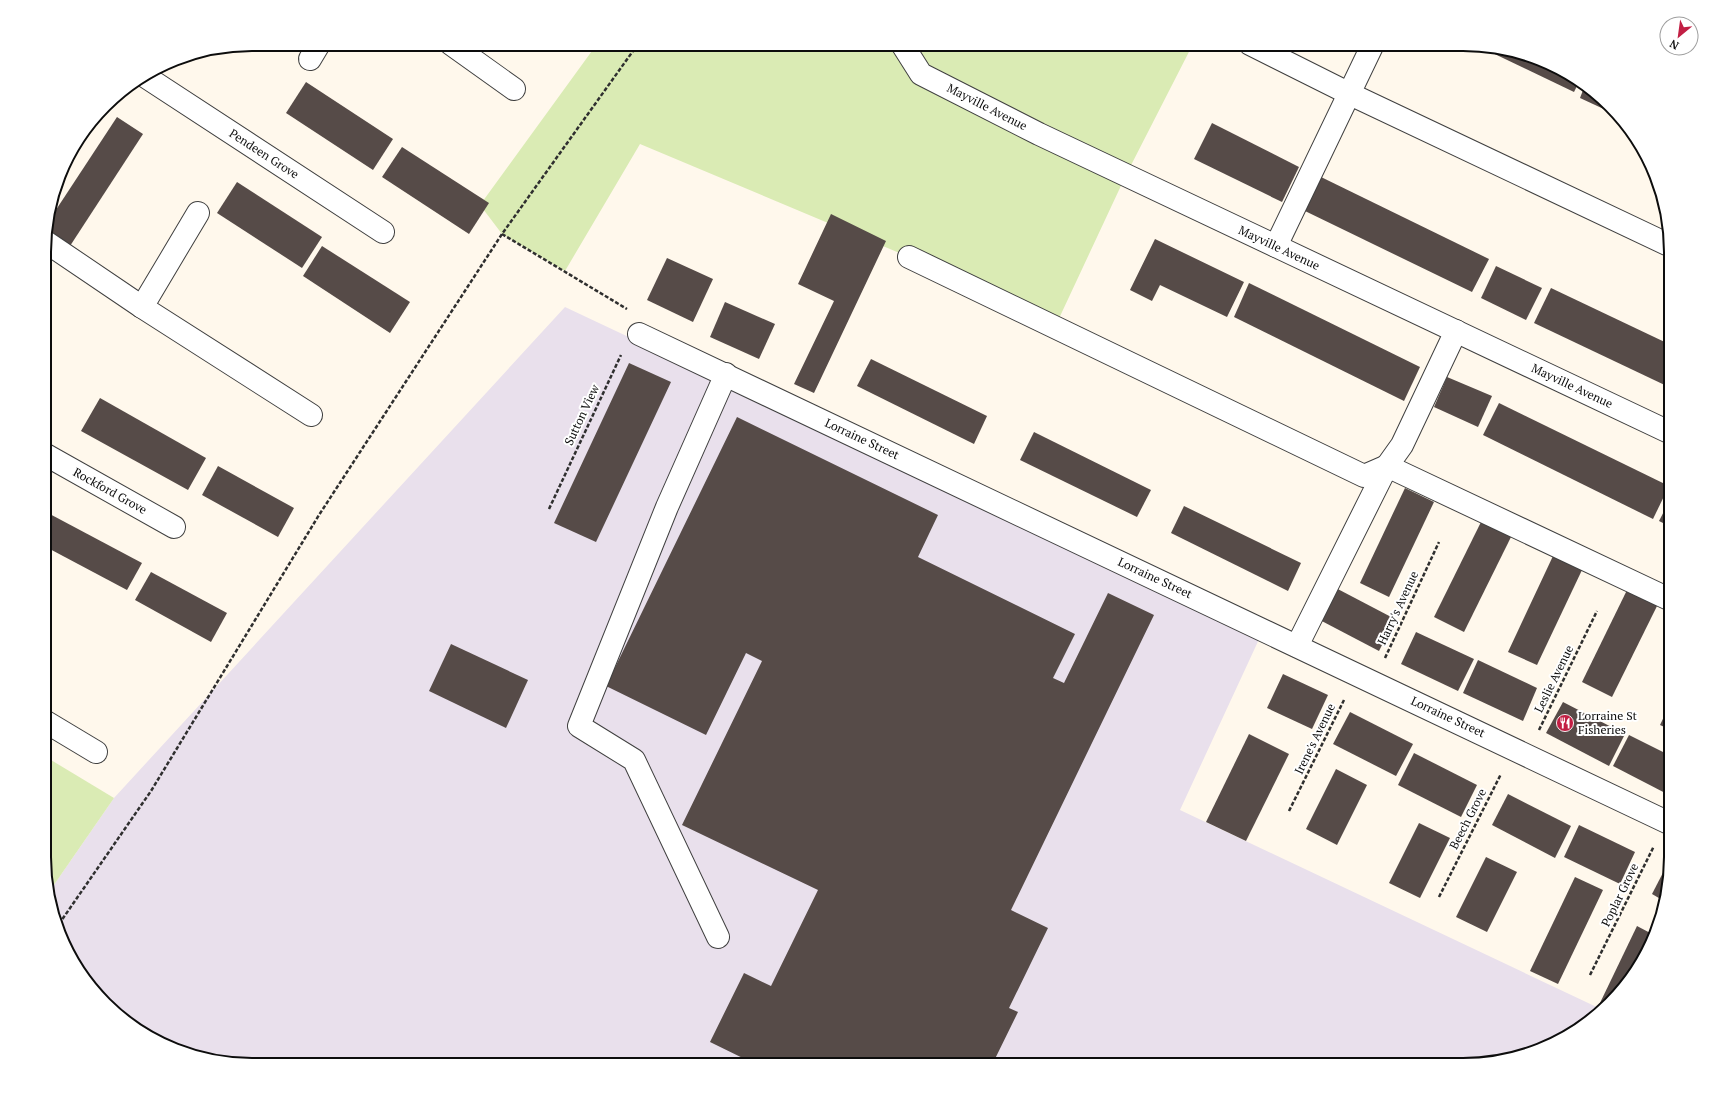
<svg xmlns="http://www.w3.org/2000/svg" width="1715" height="1109" font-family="'PT Serif',serif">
	<rect width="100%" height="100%" fill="#fff8ec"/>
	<!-- industrial -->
	<path fill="#e9e0ec" d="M565,307L1261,635L1180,810L1603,1010L1567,1037L1517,1058L1476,1065H252L186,1054L136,1030L96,994L72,961L49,892L114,798Z"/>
	<!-- green -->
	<g fill="#daebb4">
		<path d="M597,44H1193L1126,175L1055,327L909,257L640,144L565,271L502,234L480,205Z"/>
		<path d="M46,757L114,798L49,892L46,884Z"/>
	</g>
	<!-- building -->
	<g fill="#564b48">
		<path d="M1480,47L1529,55L1580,80L1574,92Z"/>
		<path d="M306,82L393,139L373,170L286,113Z"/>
		<path d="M1585,85L1619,115L1621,117L1580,98Z"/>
		<path d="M117,117L143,134L70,246L46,230V225Z"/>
		<path d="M1212,123L1299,167L1282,202L1194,159Z"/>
		<path d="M402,147L489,203L469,234L382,177Z"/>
		<path d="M1321,177L1489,259L1472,292L1305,211Z"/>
		<path d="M237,182L322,237L302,268L217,213Z"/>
		<path d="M831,214L886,241L814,393L794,384L834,301L798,284Z"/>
		<path d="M1155,239L1244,282L1227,317L1160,285L1152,301L1130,290Z"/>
		<path d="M322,246L410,302L390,333L303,276Z"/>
		<path d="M46,249L54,254L46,266Z"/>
		<path d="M667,258L713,279L693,322L647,300Z"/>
		<path d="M1496,266L1542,288L1526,320L1481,298Z"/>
		<path d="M1249,283L1420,367L1404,401L1234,317Z"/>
		<path d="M1551,288L1671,345V388L1534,323Z"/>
		<path d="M725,302L775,324L759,359L710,337Z"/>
		<path d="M871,359L987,416L974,444L857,386Z"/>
		<path d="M629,363L671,382L596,542L554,523Z"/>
		<path d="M1447,377L1492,396L1478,427L1434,407Z"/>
		<path d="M100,398L206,458L188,490L81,431Z"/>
		<path d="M1499,403L1669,486L1653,519L1483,435Z"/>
		<path d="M737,417L938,515L918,557L1075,634L1053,678L1064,683L1108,593L1154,615L1011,910L1048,928L1009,1008L1018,1012L992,1065H757L710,1042L744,973L771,986L818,890L682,825L762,661L746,653L706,735L606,686Z"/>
		<path d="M1034,432L1151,490L1137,517L1020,460Z"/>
		<path d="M218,466L294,508L278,537L202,495Z"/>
		<path d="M1405,488L1434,502L1389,597L1360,583Z"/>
		<path d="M1671,498V527L1659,521Z"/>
		<path d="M1184,506L1301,563L1288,591L1171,533Z"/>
		<path d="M46,512L142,563L127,590L46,547Z"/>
		<path d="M1481,522L1511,537L1464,632L1434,617Z"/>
		<path d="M1553,556L1582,570L1537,665L1508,652Z"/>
		<path d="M151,572L227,613L211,642L135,600Z"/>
		<path d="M1332,586L1395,619L1379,651L1316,618Z"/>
		<path d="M1628,588L1659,602L1612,697L1582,682Z"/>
		<path d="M1416,632L1474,659L1458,691L1401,664Z"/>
		<path d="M451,644L528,680L506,728L429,691Z"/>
		<path d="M1478,660L1537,688L1523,721L1463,693Z"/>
		<path d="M1283,674L1328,695L1312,729L1267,708Z"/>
		<path d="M1563,702L1625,734L1609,766L1546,733Z"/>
		<path d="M1671,702V730L1660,725Z"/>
		<path d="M1350,712L1413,744L1396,776L1333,744Z"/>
		<path d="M1249,734L1289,754L1246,841L1206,822Z"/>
		<path d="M1629,735L1671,756V796L1613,766Z"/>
		<path d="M1414,753L1477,785L1461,817L1398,785Z"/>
		<path d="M1336,769L1367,785L1337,845L1306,829Z"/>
		<path d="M1508,794L1571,826L1555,858L1492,825Z"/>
		<path d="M1419,823L1450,838L1420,898L1389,883Z"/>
		<path d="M1579,825L1635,852L1620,884L1564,857Z"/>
		<path d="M1486,857L1517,872L1487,932L1456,917Z"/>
		<path d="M1668,863L1671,864V870L1664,901L1652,894Z"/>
		<path d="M1575,877L1603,890L1558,984L1530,971Z"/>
		<path d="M1637,926L1654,935L1636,973L1605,1008L1599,1005Z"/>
	</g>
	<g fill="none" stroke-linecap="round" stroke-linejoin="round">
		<!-- minor casing -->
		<g stroke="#404040" stroke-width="24">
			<g id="minor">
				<path d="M451,44L514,89"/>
				<path d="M902,44L921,74L1039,134L1671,433"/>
				<path d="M1250,44L1350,94L1671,246"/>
				<path d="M310,59L319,44"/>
				<path d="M146,77L383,232"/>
				<path d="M46,242L142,307L311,415"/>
				<path d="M1276,246L1373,44"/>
				<path d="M909,257L1364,476L1387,466L1671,600"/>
				<path d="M142,307L198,213"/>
				<path d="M639,334L1671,824"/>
				<path d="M46,455L174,527"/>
				<path d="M1297,646L1387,466L1402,445L1456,331"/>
				<path d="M46,722L96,752"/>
				<path d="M718,937L634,760L579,726L667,507L726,374"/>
			</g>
		</g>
		<!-- path -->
		<g stroke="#2f2f2f" stroke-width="2.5" stroke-dasharray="4 2" stroke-linecap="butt">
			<path d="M502,234L627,309"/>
			<path d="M549,509L621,355"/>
			<path d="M1385,658L1439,542"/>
			<path d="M1539,730L1597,611"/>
			<path d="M1289,811L1344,700"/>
			<path d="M1439,897L1501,774"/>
			<path d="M59,924L151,791L319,515L502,234L638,44"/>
			<path d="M1590,975L1654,846"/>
		</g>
		<!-- minor -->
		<use href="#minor" stroke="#fff" stroke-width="22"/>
	</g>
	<!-- icons -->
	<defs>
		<g id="restaurant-disc" transform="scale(0.9)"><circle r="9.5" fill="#c21f44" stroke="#fff"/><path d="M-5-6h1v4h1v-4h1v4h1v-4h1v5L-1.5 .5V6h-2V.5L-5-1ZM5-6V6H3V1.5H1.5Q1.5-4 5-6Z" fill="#fff"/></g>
	</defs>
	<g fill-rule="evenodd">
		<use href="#restaurant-disc" x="1565" y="723"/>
	</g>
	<g text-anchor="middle" stroke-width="4" stroke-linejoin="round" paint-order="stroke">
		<!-- street labels -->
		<g font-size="12" fill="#0d0d0d" stroke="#fff">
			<text transform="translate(987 107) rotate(27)" y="4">Mayville Avenue</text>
			<text transform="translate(264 154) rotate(33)" y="4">Pendeen Grove</text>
			<text transform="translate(1279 248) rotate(25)" y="4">Mayville Avenue</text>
			<text transform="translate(1572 386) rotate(25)" y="4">Mayville Avenue</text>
			<text transform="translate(582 415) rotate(-65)" y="4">Sutton View</text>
			<text transform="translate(862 439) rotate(25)" y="4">Lorraine Street</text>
			<text transform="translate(110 491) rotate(29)" y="4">Rockford Grove</text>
			<text transform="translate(1155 578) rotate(25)" y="4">Lorraine Street</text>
			<text transform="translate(1398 608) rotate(-65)" y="4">Harry's Avenue</text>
			<text transform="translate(1554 679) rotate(-64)" y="4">Leslie Avenue</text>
			<text transform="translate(1448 717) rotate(25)" y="4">Lorraine Street</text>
			<text transform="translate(1315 739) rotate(-64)" y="4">Irene's Avenue</text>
			<text transform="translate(1468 819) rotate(-63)" y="4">Beech Grove</text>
			<text transform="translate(1620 895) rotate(-64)" y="4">Poplar Grove</text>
		</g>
		<!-- poi labels -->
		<g font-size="12" fill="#0d0d0d" stroke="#fff" text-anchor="start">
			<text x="1578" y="720">Lorraine St<tspan x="1578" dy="14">Fisheries</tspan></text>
		</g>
	</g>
	<!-- crop -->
	<path d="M0 0H1715V1109H0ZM252 51H1463A201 201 0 0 1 1664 252V857A201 201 0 0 1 1463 1058H252A201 201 0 0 1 51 857V252A201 201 0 0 1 252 51Z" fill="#fff" fill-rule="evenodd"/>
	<path fill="none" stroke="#0d0d0d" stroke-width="2" d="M252 51H1463A201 201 0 0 1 1664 252V857A201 201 0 0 1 1463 1058H252A201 201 0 0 1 51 857V252A201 201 0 0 1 252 51Z"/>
	<!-- north arrow -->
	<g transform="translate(1679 36) rotate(209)"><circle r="19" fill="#ffffff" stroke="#9e9e9e"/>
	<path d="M0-3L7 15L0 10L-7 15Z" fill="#c21f44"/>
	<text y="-6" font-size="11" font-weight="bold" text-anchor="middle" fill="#0d0d0d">N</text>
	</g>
</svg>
